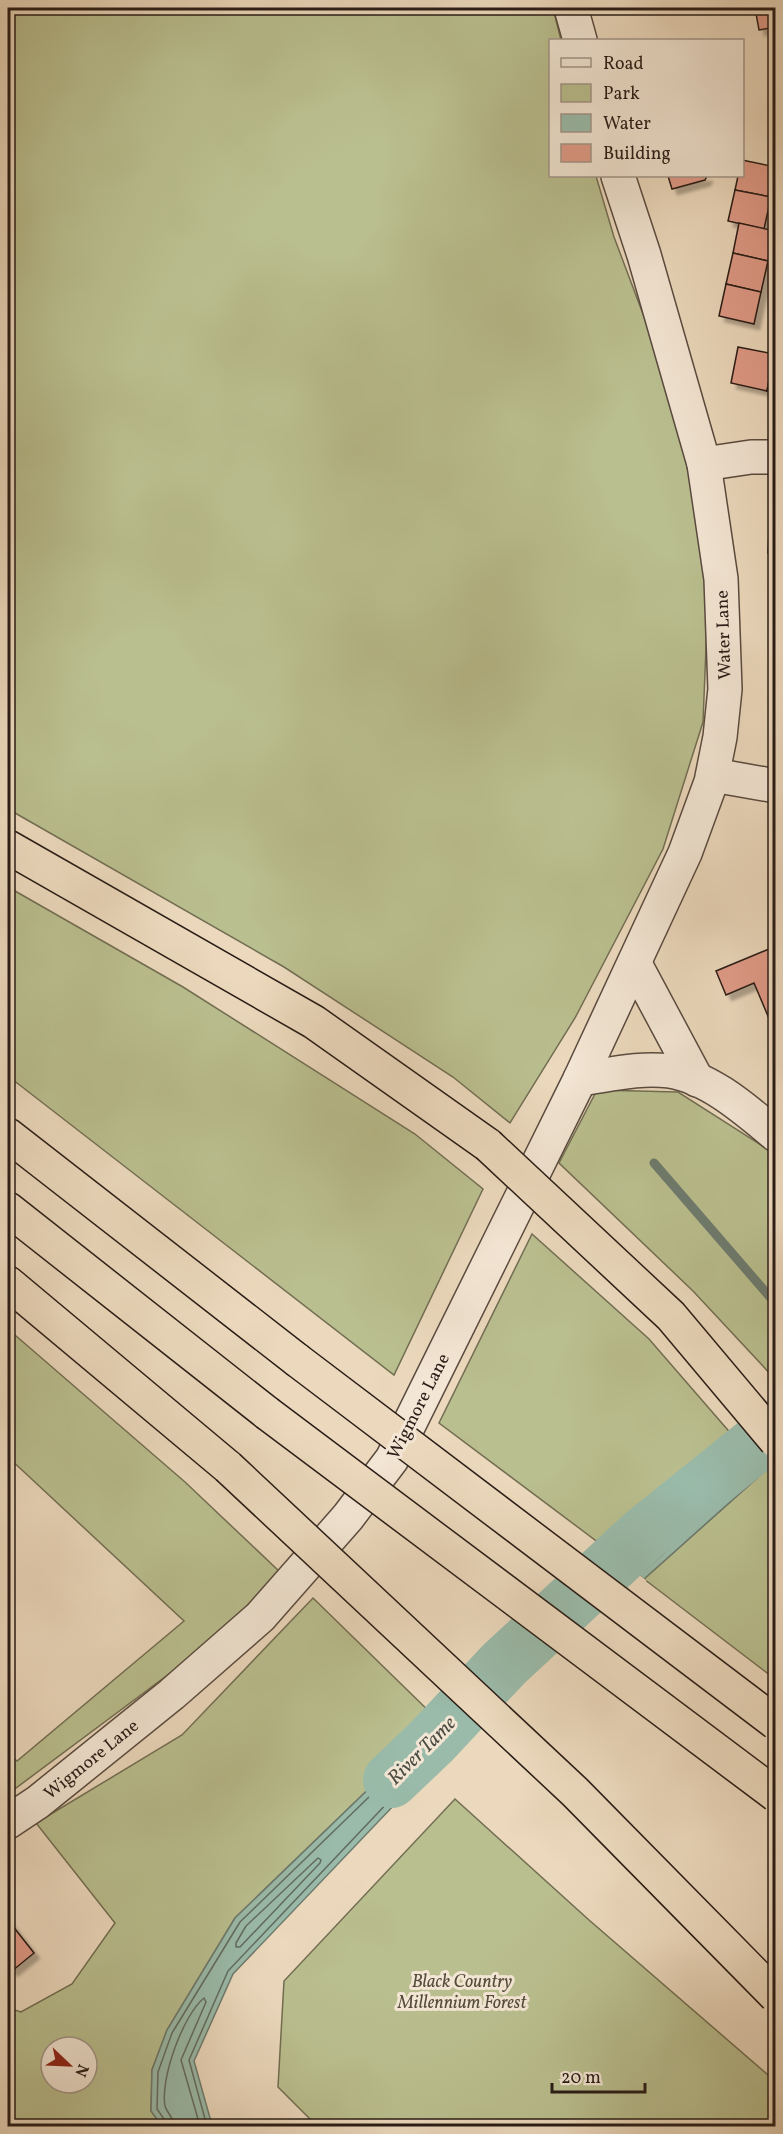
<svg xmlns="http://www.w3.org/2000/svg" width="783" height="2134" font-family="Vollkorn,serif">
	<defs>
		<filter id="shadow"><feDropShadow dx="5.5" dy="5.5" stdDeviation="1.5" flood-color="#0004"/></filter>
	</defs>
	<rect width="100%" height="100%" fill="#ecd9bd"/>
	<filter id="stains"><feTurbulence type="fractalNoise" baseFrequency=".00333" numOctaves="4"/><feColorMatrix values="0 0 0 0 .2 0 0 0 0 .09 0 0 0 0 .02 0 0 0 .5 -.17"/></filter>
	<radialGradient id="worn" r=".72"><stop offset=".6" stop-color="#630" stop-opacity="0"/><stop offset="1" stop-color="#630" stop-opacity=".3"/></radialGradient>
	<!-- green -->
	<g fill="#babf8f" stroke="#726e53" stroke-width="1.5" fill-rule="evenodd">
		<path d="M8,8H553L561,40H550V176H596L614,237L669,383L702,511L707,622L703,722L663,849L575,1018L510,1123L453,1077L284,967L8,809Z"/>
		<path d="M8,887L183,987L415,1134L483,1189L394,1375L8,1076Z"/>
		<path d="M597,1090L678,1092L775,1154V1379L693,1291L559,1163Z"/>
		<path d="M532,1234L649,1339L733,1436L603,1546L439,1423Z"/>
		<path d="M8,1329L185,1482L281,1573L224,1633L8,1794V1753L17,1761L184,1621L8,1457Z"/>
		<path d="M767,1469L775,1479V1679L644,1579Z"/>
		<path d="M313,1598L439,1721L235,1918L167,2030L152,2070L151,2111L162,2126H8V2008L21,2012L72,1984L115,1923L36,1823L182,1735ZM51,2047H87V2083H51Z"/>
		<path d="M455,1799L589,1920L775,2081V2126H317L278,2087L284,1981Z"/>
	</g>
	<!-- water -->
	<g fill="#9abbaa" stroke="#6d7b6f" stroke-width="1.5">
		<path d="M733,1436L767,1469L644,1579L603,1546Z"/>
		<path d="M439,1721L458,1738L233,1974L194,2061L210,2118L217,2126H162L151,2111L152,2070L167,2030L235,1918Z"/>
	</g>
	<!-- pier -->
	<path fill="#ecd9bd" d="M600,1544L603,1546L647,1581H642L601,1548Z"/>
	<g fill="none" stroke-linecap="round" stroke-linejoin="round">
		<!-- shore -->
		<g stroke="#626c60" stroke-width="1.5">
			<path d="M731,1446H735L756,1467V1471L646,1569L642,1570L615,1548V1544Z"/>
			<path d="M731,1456H734L745,1467V1470L646,1560H642L626,1548L627,1543Z"/>
			<path d="M318,1858L321,1860L320,1863L240,1947H236V1943L246,1926Z"/>
			<path d="M167,2126L166,2122L157,2109L158,2072L172,2033L240,1922L437,1731L441,1730L448,1737L447,1740L228,1971L189,2060L205,2119L210,2126"/>
			<path d="M174,2126C174,2118 167,2113 165,2106C160,2079 183,2015 204,1998L206,2002L181,2060L200,2126"/>
		</g>
		<!-- stream -->
		<path stroke="#6d7b6f" stroke-width="9" d="M654,1163L776,1304"/>
		<!-- river -->
		<path stroke="#9abbaa" stroke-width="56" d="M391,1780L431,1742L504,1664L643,1535L776,1428"/>
	</g>
	<!-- building -->
	<g fill="#e19b88" stroke="#291c17" stroke-width="1.5" filter="url(#shadow)">
		<path d="M755,8H776V27L759,30Z"/>
		<path d="M742,160L776,167L771,197L735,190L738,176H742Z"/>
		<path d="M668,176H707L705,180L672,189Z"/>
		<path d="M735,190L771,197L764,229L728,221Z"/>
		<path d="M739,223L775,231L768,261L733,253Z"/>
		<path d="M733,253L768,261L761,292L726,284Z"/>
		<path d="M726,284L761,292L754,324L719,316Z"/>
		<path d="M738,347L774,354L767,391L731,383Z"/>
		<path d="M774,354L776,355V392L767,391Z"/>
		<path d="M776,496V554L768,553L770,513H774Z"/>
		<path d="M771,584H776V624H770Z"/>
		<path d="M774,725H776V764H772Z"/>
		<path d="M769,949L776,965V1035L754,983L726,995L716,971Z"/>
		<path d="M8,1920L34,1953L12,1971L8,1965Z"/>
	</g>
	<g fill="none" stroke-linecap="round" stroke-linejoin="round">
		<!-- minor casing -->
		<g stroke="#5a4b40" stroke-width="36">
			<g id="minor">
				<path d="M571,8L580,40"/>
				<path d="M704,464L751,457H776"/>
				<path d="M713,775L776,786"/>
				<path d="M635,964L697,1080"/>
				<path d="M580,1079C609,1075 640,1067 669,1071C709,1077 746,1110 776,1135"/>
				<path d="M8,1822L38,1802L172,1694L260,1617L348,1517L392,1459L580,1079L685,853L711,782L720,737L725,689L721,579L704,464L644,255L618,176"/>
			</g>
		</g>
		<!-- highway casing -->
		<g stroke="#291c17" stroke-width="36">
			<g id="highway">
				<path d="M8,847L314,1022L488,1145"/>
				<path d="M8,1135L297,1360"/>
				<path d="M8,1209L267,1413"/>
				<path d="M8,1283L228,1467"/>
			</g>
		</g>
		<!-- minor -->
		<use href="#minor" stroke="#f3e6d4" stroke-width="33"/>
		<!-- highway -->
		<use href="#highway" stroke="#ecd9bd" stroke-width="33"/>
		<!-- highway-bridge casing -->
		<g stroke="#291c17" stroke-width="36" stroke-linecap="butt">
			<g id="highway-bridge">
				<path d="M488,1145L671,1316L776,1441"/>
				<path d="M297,1360L776,1723"/>
				<path d="M267,1413L776,1795"/>
				<path d="M228,1467L575,1792L776,1996"/>
			</g>
		</g>
		<!-- highway-bridge -->
		<use href="#highway-bridge" stroke="#ecd9bd" stroke-width="33"/>
	</g>
	<g text-anchor="middle" stroke-width="6" stroke-linejoin="round" paint-order="stroke">
		<!-- street labels -->
		<g font-size="18" fill="#291c17" stroke="#f3e6d4">
			<text transform="translate(723 635) rotate(-92)" y="6">Water Lane</text>
			<text transform="translate(418 1406) rotate(-63)" y="6">Wigmore Lane</text>
			<text transform="translate(91 1759) rotate(-39)" y="6">Wigmore Lane</text>
		</g>
		<!-- park labels -->
		<g font-size="18" font-style="italic" fill="#544d3b" stroke="#f3e6d4">
			<text x="462" y="1987">Black Country<tspan x="462" dy="21">Millennium Forest</tspan></text>
		</g>
		<!-- water labels -->
		<g font-size="20" font-style="italic" fill="#4b4c43" stroke="#f3e6d4">
			<text transform="translate(421 1750) rotate(-45)" y="7">River Tame</text>
		</g>
	</g>
	<!-- margin -->
	<rect width="783" height="2134" fill="none" stroke="#ecd9bd" stroke-width="30"/>
	<rect x="9" y="9" width="765" height="2116" fill="none" stroke="#291c17" stroke-width="3"/>
	<rect x="15" y="15" width="753" height="2104" fill="none" stroke="#291c17" stroke-width="1.5"/>
	<!-- legend -->
	<rect x="549" y="39" width="195" height="138" fill="#f3e6d4" stroke="#a29588" stroke-width="1.5"/>
	<rect x="561" y="58" width="30" height="9" fill="#f3e6d4" stroke="#a29588" stroke-width="1.5"/>
	<text x="603" y="69" font-size="18" fill="#291c17">Road</text>
	<rect x="561" y="84" width="30" height="18" fill="#babf8f" stroke="#a29588" stroke-width="1.5"/>
	<text x="603" y="99" font-size="18" fill="#291c17">Park</text>
	<rect x="561" y="114" width="30" height="18" fill="#9abbaa" stroke="#a29588" stroke-width="1.5"/>
	<text x="603" y="129" font-size="18" fill="#291c17">Water</text>
	<rect x="561" y="144" width="30" height="18" fill="#e19b88" stroke="#a29588" stroke-width="1.5"/>
	<text x="603" y="159" font-size="18" fill="#291c17">Building</text>
	<!-- north arrow -->
	<g transform="translate(69 2065) rotate(113)"><circle r="28" fill="#f3e6d4" stroke="#a29588" stroke-width="1.5"/>
	<path d="M0-4.5L10 22L0 15L-10 22Z" fill="#8f2418"/>
	<text y="-9" font-size="16" font-weight="bold" text-anchor="middle" fill="#291c17">N</text>
	</g>
	<!-- scale -->
	<path d="M552 2083v9h93v-9" fill="none" stroke="#291c17" stroke-width="3"/>
	<text x="561" y="2083" font-size="18" fill="#291c17" stroke="#f3e6d4" stroke-width="4.5" paint-order="stroke">20 m</text>
	<rect width="100%" height="100%" filter="url(#stains)"/>
	<rect width="100%" height="100%" fill="url(#worn)"/>
</svg>
